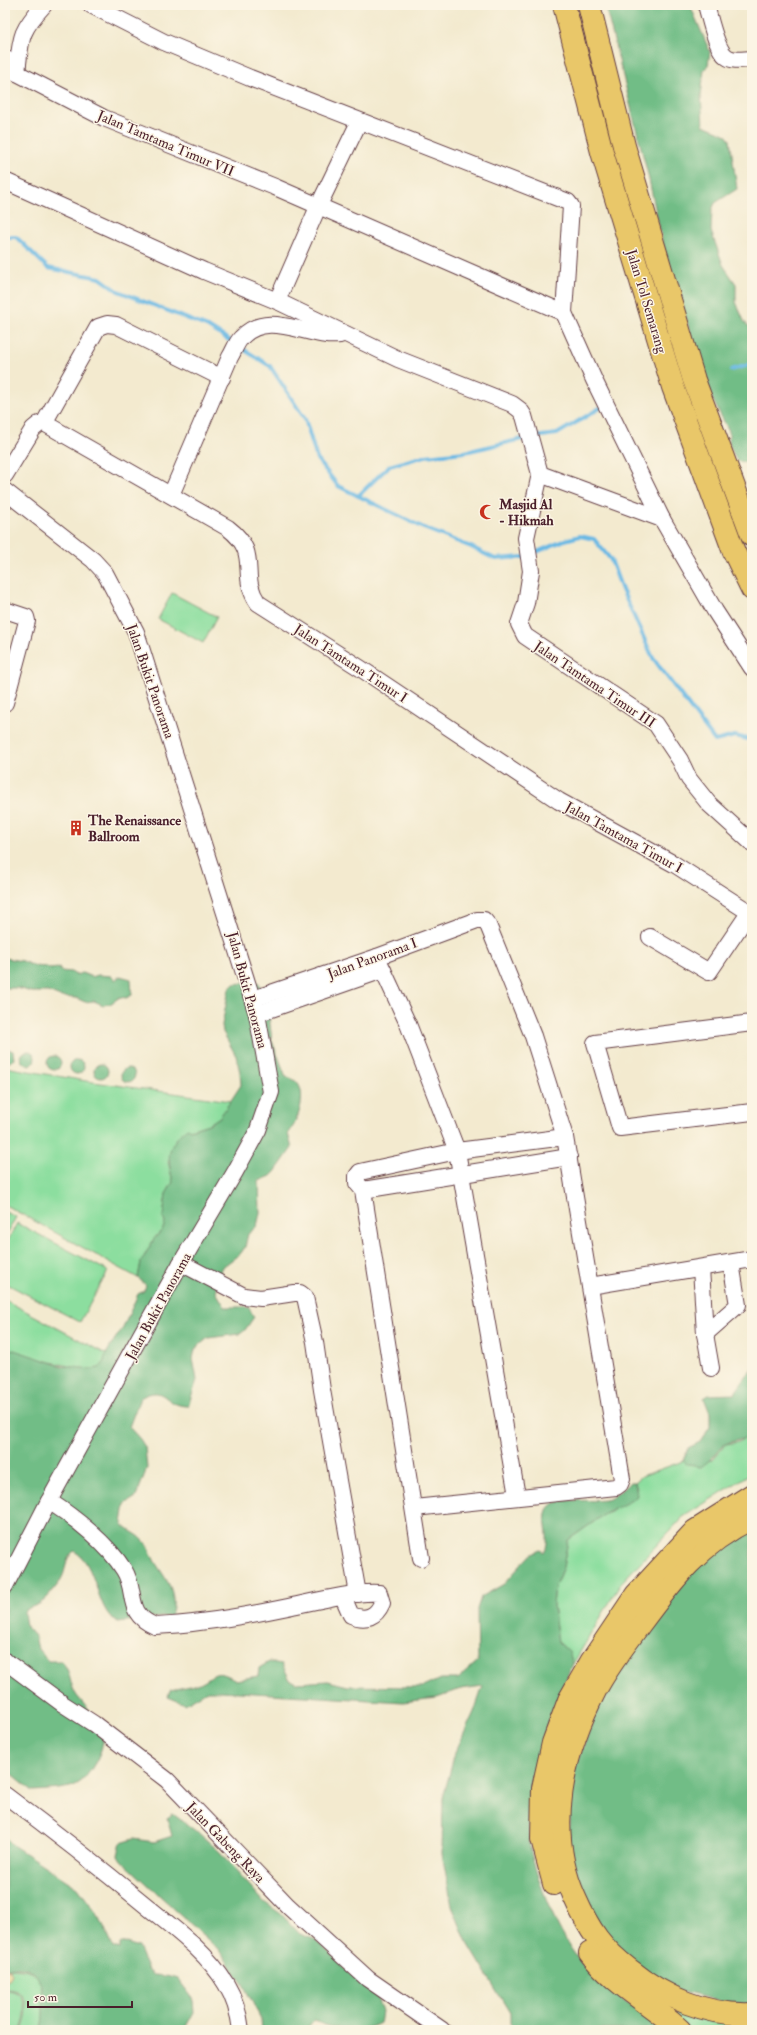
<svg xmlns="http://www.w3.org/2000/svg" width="757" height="2035" font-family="'IM FELL Double Pica',serif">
	<rect width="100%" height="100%" fill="#fcf5e5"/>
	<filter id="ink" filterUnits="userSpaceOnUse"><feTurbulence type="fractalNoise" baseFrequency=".025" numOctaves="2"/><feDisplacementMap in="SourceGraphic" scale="8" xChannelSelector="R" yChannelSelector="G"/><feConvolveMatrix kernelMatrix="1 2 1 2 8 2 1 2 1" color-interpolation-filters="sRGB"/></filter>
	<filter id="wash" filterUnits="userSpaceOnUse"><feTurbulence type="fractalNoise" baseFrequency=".012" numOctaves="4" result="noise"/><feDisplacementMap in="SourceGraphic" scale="16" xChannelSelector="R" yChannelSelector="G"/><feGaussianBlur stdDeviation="0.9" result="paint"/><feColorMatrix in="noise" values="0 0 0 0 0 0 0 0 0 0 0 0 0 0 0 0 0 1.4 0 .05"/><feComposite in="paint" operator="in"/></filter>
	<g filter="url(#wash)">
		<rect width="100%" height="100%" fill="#f3eacf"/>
		<!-- green -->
		<g fill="#8cde9f" stroke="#6b7e65">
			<path d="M172,593L217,617L203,643L158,619Z"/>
			<path d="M5,1067L86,1081L231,1101L220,1117L209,1124L189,1130L168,1161L173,1182L166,1194L163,1217L165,1223L163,1229L154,1239L141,1262L138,1278L5,1205Z"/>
			<path d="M5,1212L16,1217L5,1238Z"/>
			<path d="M17,1223L108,1271L80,1322L5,1283V1246Z"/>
			<path d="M5,1300L106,1354C105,1359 104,1365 99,1368C89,1374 17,1354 5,1347Z"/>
			<path d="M752,1431V1473L683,1517L621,1583L573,1664L569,1652L558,1642L553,1605L555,1586L563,1567L568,1540L605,1514L611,1512L637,1489L635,1482L642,1476L683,1461L688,1465L712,1460L726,1444L739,1442Z"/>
			<path d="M6,1968C35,1968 42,1973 43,2002C44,2011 44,2022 40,2030H22C30,2012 30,1989 5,1989V1981L9,1969Z"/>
			<path d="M5,1990C29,1990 28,2013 21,2030H5Z"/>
			<path d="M658,2004L752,2026V2030H688Z"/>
		</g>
		<!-- forest -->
		<g fill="#71bd86" stroke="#5e6e58">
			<path d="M605,5H690L710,52L708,65L704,70L701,96L703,125L725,134L730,140L737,189L715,203L712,210L711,231L723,265L736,284V302L744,321L748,326H752V464L737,461L729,444V431L709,393L663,245L648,175Z"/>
			<path d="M5,958L22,961L34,966L47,967L49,969L59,968L61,971L71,972L76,975L82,973L92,977L98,975L111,976L115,980L120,976L131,979L132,995L126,998L120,997L110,1004L103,1005L94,1001L85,1002L76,998L60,997L48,992H32L17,988H5Z"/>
			<path d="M253,982L259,983L268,1008L272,1041L286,1077C313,1081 299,1121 288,1134L292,1148L275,1172L271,1176L259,1181L260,1213L257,1226L248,1234L245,1247L241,1253L221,1268L216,1292L225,1307H246L249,1308L254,1317L245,1330L240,1334L208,1338L195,1349L193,1359L197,1380L188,1406C162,1406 167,1383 140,1398L129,1427L140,1439L145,1447L147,1468L136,1497L125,1504L122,1523C127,1531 137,1533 143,1540C149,1546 151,1554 155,1562C167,1581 178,1592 171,1616L117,1622C95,1610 98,1564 74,1551C64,1559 67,1571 60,1581C57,1586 47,1599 42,1602C36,1607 29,1606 24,1612L26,1626L35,1636L38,1649L48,1661H61C72,1671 69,1685 77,1696C99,1723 114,1734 92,1768C86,1777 81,1784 70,1787C58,1790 45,1790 33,1791L5,1768V1347L62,1366L92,1369L99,1368L103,1364L106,1354L115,1339L123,1328L138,1294L144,1291L146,1285L138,1278L141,1262L154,1239L163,1229L165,1223L163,1217L166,1194L173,1182C167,1157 166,1146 187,1128L190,1130L209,1124L220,1117L241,1085L240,1072L236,1056L223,1032L222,1025L229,989L234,984Z"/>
			<path d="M5,1048L13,1051L14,1059L8,1063H5Z"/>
			<circle cx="28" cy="1058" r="7"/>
			<circle cx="54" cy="1063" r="7"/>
			<circle cx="77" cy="1067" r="7"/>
			<circle cx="101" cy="1071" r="7"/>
			<circle cx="128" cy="1075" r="7"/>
			<path d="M752,1369V1431C745,1443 732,1439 724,1445C716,1453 710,1461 701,1467L688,1465L683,1461L688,1448L700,1442L710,1427V1413L704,1398L709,1395L734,1394Z"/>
			<path d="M631,1482H635L637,1496L632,1500L605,1514L568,1540L563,1567L555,1586L553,1605L558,1642L569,1652L573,1664C546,1720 526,1775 529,1839C530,1857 542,1889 549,1906C559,1930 572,1954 590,1973C611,1995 639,2009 661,2030H510V2013L466,1940L452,1906L442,1854L443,1798L455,1753L474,1712L483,1686L461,1689L436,1698L403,1702L221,1691H207L185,1704L168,1697L170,1690C178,1688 187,1687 195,1685C215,1678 212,1666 236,1680L258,1676L259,1668L269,1662L282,1664L290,1680L296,1683L328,1681L348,1686L423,1687L440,1679H458L478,1661L477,1609L481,1597L504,1584L529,1556L540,1550L544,1552C552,1540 542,1523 547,1510C554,1494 595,1504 609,1499C616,1496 624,1487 631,1482Z"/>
			<path d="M752,1525V2007H748L678,1991L615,1949L593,1920L569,1854V1786L603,1692L630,1650L704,1557Z"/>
			<path d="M173,1814L201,1835L220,1852L264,1902L281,1914L300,1934L316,1940L354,1977L378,1996L379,2005L382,2011L380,2023C362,2033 333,2030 315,2021L310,2024L308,2030H262L261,2019L243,1984L218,1949L121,1860L118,1855L121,1843L134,1839L154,1842L172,1836L167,1818Z"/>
			<path d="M5,1837L14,1846L78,1888L100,1918L113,1947L120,1949V1944L127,1943L138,1947L148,1971L153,1975L166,1976L178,1979L191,1996L193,2002L194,2012L184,2030H40C43,2023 43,2016 43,2009C45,1983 37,1960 5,1969Z"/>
		</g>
		<!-- sand -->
		<path fill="#eeda9e" stroke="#9c7c64" d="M6,1968L10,1970L12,1974L9,1980L5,1981Z"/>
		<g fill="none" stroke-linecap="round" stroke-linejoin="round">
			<!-- stream -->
			<g stroke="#6ab9e4" stroke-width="4">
				<path d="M5,237H16L48,268L100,278L118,291L208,327L234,343"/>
				<path d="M240,347L270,366L305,419L317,459L338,486L426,529L471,547L495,559L526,557"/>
				<path d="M731,370L752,364"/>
				<path d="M534,437L557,434L600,408"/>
				<path d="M358,496L389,466L425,456L465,452L527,438"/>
				<path d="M532,554L565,540L580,536L594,539L611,560L622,590L653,658L715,741L735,736L752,740"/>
			</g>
		</g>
	</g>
	<g filter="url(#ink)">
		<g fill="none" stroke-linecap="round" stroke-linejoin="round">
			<!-- minor casing -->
			<g stroke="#633d44" stroke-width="18">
				<g id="minor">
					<path d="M91,5L164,42L250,78L568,202L571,206L564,313L594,380L662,519L715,611L752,668"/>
					<path d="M706,5C710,18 716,50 727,57C734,62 744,59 752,59"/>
					<path d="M5,58L17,73L104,118L275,187L564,313"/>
					<path d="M17,73C21,38 19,32 44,5"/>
					<path d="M5,181L204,271L277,301L398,359L512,404L520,410L524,416L540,474L662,519"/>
					<path d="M277,301L318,207L359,122"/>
					<path d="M44,423L98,327L107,324L116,325L222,378"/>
					<path d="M540,474L526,538L531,571L526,603L519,624L525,636L656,724L680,760L689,779L709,804L752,843"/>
					<path d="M5,475L33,429L39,424L44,423L228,528C262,554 238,574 258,603L360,668L559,801L674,864L752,914"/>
					<path d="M5,491L93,560L105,573L136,632L257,1014L271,1092L258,1130L235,1172L181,1263L128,1358L49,1501L5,1586"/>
					<path d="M171,495L230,357C234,351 236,343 241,338C268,308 308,339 340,335"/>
					<path d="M5,610L26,617L27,621L5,703"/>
					<path d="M650,937L709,972L749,913"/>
					<path d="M377,957L408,1024L457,1151L517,1496"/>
					<path d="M253,999L377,957L477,920H484L488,925L533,1036L565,1137L622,1479L620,1484L616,1487L414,1508"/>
					<path d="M257,1014L383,970"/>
					<path d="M752,1023L595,1043L620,1128L752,1112"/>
					<path d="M363,1190L569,1157"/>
					<path d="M181,1263L244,1296L261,1298L294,1293H300L305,1297L315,1342L322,1390L358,1594"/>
					<path d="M701,1268L705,1334L711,1368"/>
					<path d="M590,1286L752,1259"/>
					<path d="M705,1334L738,1305L731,1263"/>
					<path d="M49,1501C74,1517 108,1544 124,1570C138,1592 124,1613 155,1626C200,1624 245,1616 288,1607C312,1602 355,1591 379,1593L382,1603C376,1617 366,1621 351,1615L343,1597"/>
					<path d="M421,1558L363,1190L357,1183V1176L360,1172L457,1151L565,1137"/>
					<path d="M5,1661L63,1704L94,1724L167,1780L288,1906L368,1979L442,2030"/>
					<path d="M5,1795C52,1830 98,1866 144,1904C173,1928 206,1951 226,1984C235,1999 239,2013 241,2030"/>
				</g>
			</g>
			<!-- motorway casing -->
			<g stroke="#633d44" stroke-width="24">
				<g id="motorway">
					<path d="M564,5L602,152L673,387L734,552L752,589"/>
					<path d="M589,5L624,146L694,380L752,535"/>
					<path d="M752,1518C700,1543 673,1579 640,1624C625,1645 608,1666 596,1689C563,1753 544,1829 575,1898C589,1930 602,1949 630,1970C663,1997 708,2016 752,2014"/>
					<path d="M554,1884L542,1839L543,1788L553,1743L569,1700L591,1662L636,1595L695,1531L752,1495"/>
					<path d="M590,1953C614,1985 651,2003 680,2030"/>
				</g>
			</g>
			<!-- minor -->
			<use href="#minor" stroke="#fff" stroke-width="16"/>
			<!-- motorway -->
			<use href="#motorway" stroke="#e9c769" stroke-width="22"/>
		</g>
	</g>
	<!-- icons -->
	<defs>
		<g id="mosque-bare" transform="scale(1.2)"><path d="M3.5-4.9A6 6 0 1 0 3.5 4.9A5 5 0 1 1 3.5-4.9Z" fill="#c8321e" stroke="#fcf5e5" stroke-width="2.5" paint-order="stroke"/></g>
		<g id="building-bare" transform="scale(1.2)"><path d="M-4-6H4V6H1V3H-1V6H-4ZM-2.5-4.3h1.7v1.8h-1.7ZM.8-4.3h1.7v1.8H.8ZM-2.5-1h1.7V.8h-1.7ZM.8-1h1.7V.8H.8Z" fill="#c8321e" stroke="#fcf5e5" stroke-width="2.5" paint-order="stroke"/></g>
	</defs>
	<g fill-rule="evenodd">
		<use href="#mosque-bare" x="487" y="512"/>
		<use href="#building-bare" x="76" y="828"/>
	</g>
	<g text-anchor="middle" stroke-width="3" stroke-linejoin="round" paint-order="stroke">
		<!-- street labels -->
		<g font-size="14" fill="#4a1f2b" stroke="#fcf5e5">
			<text transform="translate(166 143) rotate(23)" y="5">Jalan Tamtama Timur VII</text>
			<text transform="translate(647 301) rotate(73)" y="5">Jalan Tol Semarang</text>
			<text transform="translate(351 663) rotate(33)" y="5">Jalan Tamtama Timur I</text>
			<text transform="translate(151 681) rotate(71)" y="5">Jalan Bukit Panorama</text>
			<text transform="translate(595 684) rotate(34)" y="5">Jalan Tamtama Timur III</text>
			<text transform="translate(624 837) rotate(29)" y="5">Jalan Tamtama Timur I</text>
			<text transform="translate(372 958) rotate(-20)" y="5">Jalan Panorama I</text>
			<text transform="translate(248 990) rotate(75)" y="5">Jalan Bukit Panorama</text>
			<text transform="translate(158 1306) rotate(-61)" y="5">Jalan Bukit Panorama</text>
			<text transform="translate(226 1842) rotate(46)" y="5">Jalan Gabeng Raya</text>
		</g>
		<!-- poi labels -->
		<g font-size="14" font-weight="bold" fill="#4a1f2b" stroke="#fcf5e5" text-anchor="start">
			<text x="499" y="509">Masjid Al<tspan x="499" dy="16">- Hikmah</tspan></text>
			<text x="88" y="825">The Renaissance<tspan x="88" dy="16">Ballroom</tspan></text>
		</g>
	</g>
	<!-- margin -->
	<rect width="757" height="2035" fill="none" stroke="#fcf5e5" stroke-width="20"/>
	<!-- scale -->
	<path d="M28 2001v6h104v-6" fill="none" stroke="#4a1f2b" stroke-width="2"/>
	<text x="34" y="2001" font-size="12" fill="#4a1f2b" stroke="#fcf5e5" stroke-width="3" paint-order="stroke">50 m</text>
</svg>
